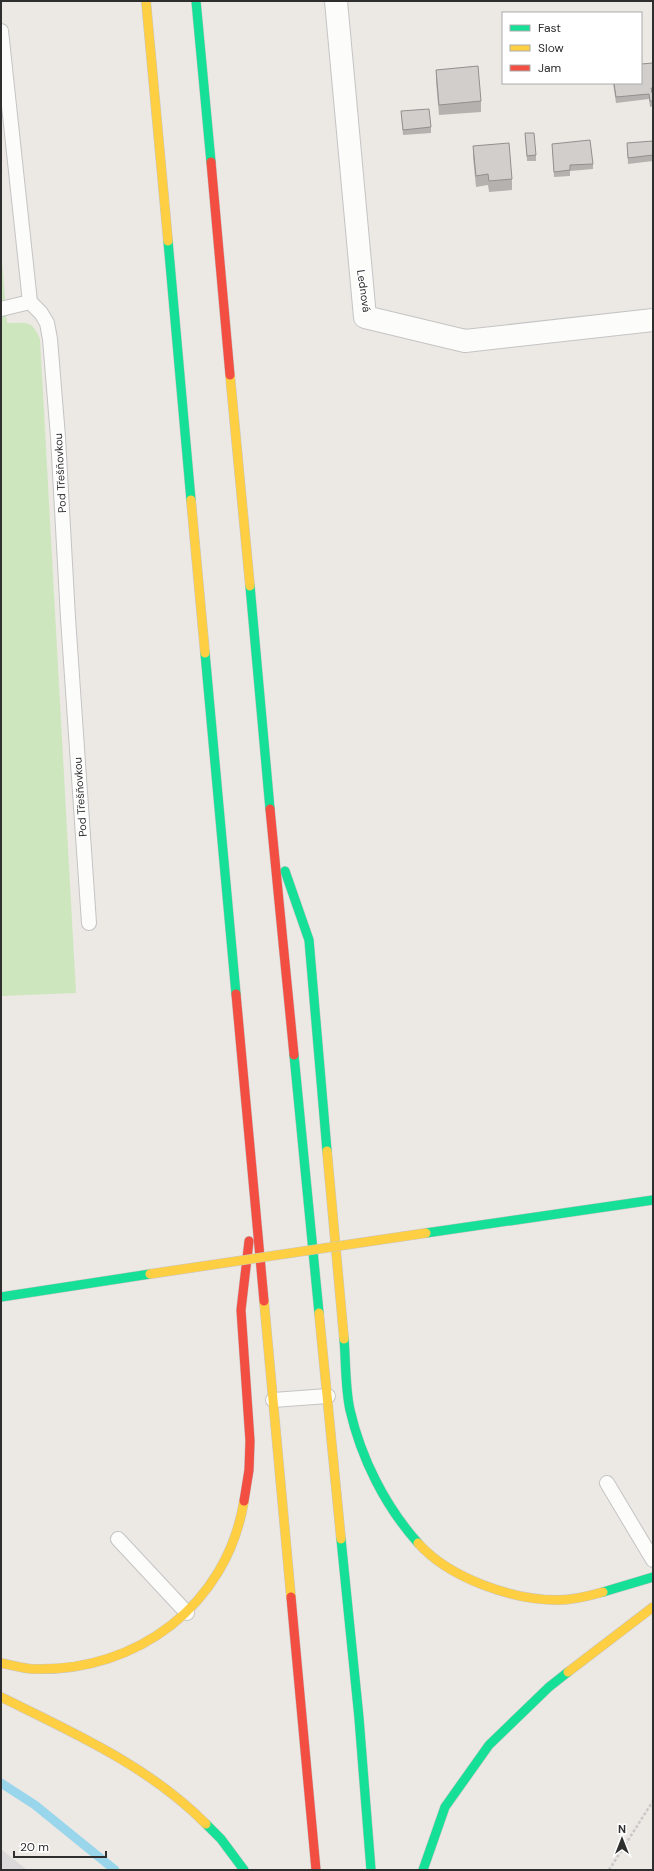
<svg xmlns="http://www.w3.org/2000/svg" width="654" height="1871" font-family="'DM Sans',sans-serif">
	<rect width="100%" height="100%" fill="#ece8e4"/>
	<!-- industrial -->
	<path fill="#dcd9db" d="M1,1849L27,1870H1Z"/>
	<!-- green -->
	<path fill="#cee6be" d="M1,249L7,323C26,323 32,319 40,339L76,993L1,996Z"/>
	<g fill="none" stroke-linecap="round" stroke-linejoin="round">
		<!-- stream -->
		<path stroke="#99d6ec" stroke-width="9" d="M1,1783L35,1805L115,1870"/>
		<!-- lane casing -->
		<g stroke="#c5c4c5" stroke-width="16">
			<g id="lane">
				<path d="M1,31L30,302L41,313L47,323L50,339L58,437L68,618L89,923"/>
				<path d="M1,309L30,302"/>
				<path d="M273,1400L328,1396"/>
				<path d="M607,1483L653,1560"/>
				<path d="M118,1539L187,1613"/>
			</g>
		</g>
		<!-- street casing -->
		<g stroke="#c5c4c5" stroke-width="24">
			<path id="street" d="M336,1L365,317L465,341L653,320"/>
		</g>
		<!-- fast casing -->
		<g stroke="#c5c4c5" stroke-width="10">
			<g id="fast">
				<path d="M196,1L211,162"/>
				<path d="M168,241L191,500"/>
				<path d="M250,586L270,809"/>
				<path d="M205,653L236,994"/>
				<path d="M285,871L309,940L327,1151"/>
				<path d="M294,1055L319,1313"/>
				<path d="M426,1233L653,1200"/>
				<path d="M1,1297L150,1274"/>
				<path d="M344,1339C346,1362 345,1387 350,1410C361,1458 385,1506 418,1543"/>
				<path d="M341,1539L359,1718L371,1870"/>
				<path d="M603,1592L653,1577"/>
				<path d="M206,1824L221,1839L244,1870"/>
				<path d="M423,1870L445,1807L489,1745L549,1687L568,1672"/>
			</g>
		</g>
		<!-- slow casing -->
		<g stroke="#c5c4c5" stroke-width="10">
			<g id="slow">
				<path d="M146,1L168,241"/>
				<path d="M230,375L250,586"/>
				<path d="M191,500L205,653"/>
				<path d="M327,1151L344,1339"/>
				<path d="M264,1301L291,1597"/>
				<path d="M319,1313L341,1539"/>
				<path d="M418,1543C449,1578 512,1600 558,1600C574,1600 589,1596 603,1592"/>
				<path d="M1,1663C12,1665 23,1669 34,1669C137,1672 227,1605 244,1501"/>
				<path d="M568,1672L653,1607"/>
				<path d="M1,1697C72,1732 149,1766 206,1824"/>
			</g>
		</g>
		<!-- jam casing -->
		<g stroke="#c5c4c5" stroke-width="10">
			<g id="jam">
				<path d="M211,162L230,375"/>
				<path d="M270,809L294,1055"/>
				<path d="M236,994L264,1301"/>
				<path d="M244,1501L249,1470L250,1441L241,1310L249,1241"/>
				<path d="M291,1597L316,1870"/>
			</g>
		</g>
		<!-- path -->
		<path stroke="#c9c9c8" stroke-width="2.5" stroke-dasharray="3 2" stroke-linecap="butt" d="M609,1870L653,1801"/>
		<!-- lane -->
		<use href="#lane" stroke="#fcfcfb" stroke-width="14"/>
		<!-- street -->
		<use href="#street" stroke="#fcfcfb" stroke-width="22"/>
		<!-- fast -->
		<use href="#fast" stroke="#16e098" stroke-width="9"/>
		<!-- slow -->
		<use href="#slow" stroke="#ffcf43" stroke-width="9"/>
		<!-- jam -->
		<use href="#jam" stroke="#f24e42" stroke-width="9"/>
		<!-- slow-bridge casing -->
		<g stroke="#c5c4c5" stroke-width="10" stroke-linecap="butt">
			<path id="slow-bridge" d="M150,1274L426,1233"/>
		</g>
		<!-- slow-bridge -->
		<use href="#slow-bridge" stroke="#ffcf43" stroke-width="9"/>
	</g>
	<!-- wall -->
	<g fill="#b4b1af">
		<path d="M653,63V106L650,107L649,99L616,103L613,83H641Z"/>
		<path d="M436,70L481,101V112L439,115L436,81Z"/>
		<path d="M401,111L431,127V133L403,135Z"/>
		<path d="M525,133L536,155V161H527Z"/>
		<path d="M653,141V161L628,164L627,143Z"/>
		<path d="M552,144L593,164V169L570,171V176L554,177Z"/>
		<path d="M473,146L512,179V190L489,192L488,185L476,187L473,157Z"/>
	</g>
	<!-- building -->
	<g fill="#d1cecb" stroke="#92908e">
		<path d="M653,63V88H651L652,93H653V101H650L649,94L616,97L614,83H641V64Z"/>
		<path d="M478,66L481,101L439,105L436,70Z"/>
		<path d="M429,109L431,127L403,130L401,111Z"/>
		<path d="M525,133H534L536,155L527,156Z"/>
		<path d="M590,140L593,164L570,165V170L554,172L552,144Z"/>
		<path d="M653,141V155L628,158L627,143Z"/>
		<path d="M509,143L512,179L489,181L488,174L476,176L473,146Z"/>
	</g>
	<g text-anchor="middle" stroke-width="4" stroke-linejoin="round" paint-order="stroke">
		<!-- street labels -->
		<g font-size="11" fill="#2e2e2e" stroke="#fff">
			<text transform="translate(364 291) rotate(82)" y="4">Lednová</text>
			<text transform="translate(60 473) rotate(-93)" y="4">Pod Třešňovkou</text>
			<text transform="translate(80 797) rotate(-94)" y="4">Pod Třešňovkou</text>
		</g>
	</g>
	<!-- border -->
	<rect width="654" height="1871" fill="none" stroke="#2e2e2e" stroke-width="4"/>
	<!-- legend -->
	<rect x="502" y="12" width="140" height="72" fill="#ffffff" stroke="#ababab"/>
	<rect x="510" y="25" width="20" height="6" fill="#16e098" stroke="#ababab"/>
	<text x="538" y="32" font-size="12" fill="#2e2e2e">Fast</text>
	<rect x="510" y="45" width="20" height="6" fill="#ffcf43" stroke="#ababab"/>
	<text x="538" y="52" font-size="12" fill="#2e2e2e">Slow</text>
	<rect x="510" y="65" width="20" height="6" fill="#f24e42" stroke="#ababab"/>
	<text x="538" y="72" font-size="12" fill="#2e2e2e">Jam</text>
	<!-- north arrow -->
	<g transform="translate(622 1839)" stroke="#ffffff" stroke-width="3" paint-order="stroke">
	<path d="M0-3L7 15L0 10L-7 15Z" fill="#2e2e2e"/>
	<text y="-6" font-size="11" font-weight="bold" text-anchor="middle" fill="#2e2e2e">N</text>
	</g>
	<!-- scale -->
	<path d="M14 1851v6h92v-6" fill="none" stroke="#2e2e2e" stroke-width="2"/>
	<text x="20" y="1851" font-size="12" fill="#2e2e2e" stroke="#ffffff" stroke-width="3" paint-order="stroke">20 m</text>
</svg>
